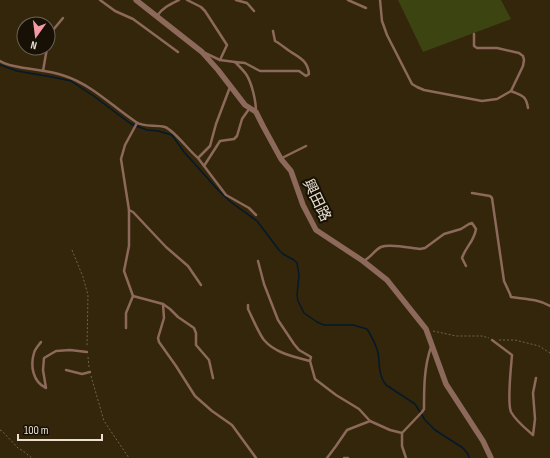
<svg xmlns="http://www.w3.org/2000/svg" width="550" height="458" font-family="'Sofia Sans Condensed','Noto Sans TC',sans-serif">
	<rect width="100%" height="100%" fill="#33260a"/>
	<!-- green -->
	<path fill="#3c4512" d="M398,0H501L511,19L423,52Z"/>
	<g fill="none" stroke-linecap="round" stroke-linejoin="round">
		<!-- stream -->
		<path stroke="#04192b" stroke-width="1.5" d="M0,65L17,71L52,77L71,81L95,97L131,124L147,130L158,131L172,135L184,152L219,191L232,203L257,221L279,250L283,254L294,260L297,263L299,275L297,295L298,301L304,313L317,322L324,325H353L367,329C372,337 376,344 378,353C380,364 378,375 386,385L415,404L425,420L435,430L463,448L468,454L469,458"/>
		<!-- path -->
		<g stroke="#6f644c" stroke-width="1" stroke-dasharray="2 2" stroke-linecap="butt">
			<path d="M72,250L83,277L88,295L87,347"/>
			<path d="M433,331L456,336H482L489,338"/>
			<path d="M499,340H515L539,346L550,353"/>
			<path d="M88,357L89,367"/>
			<path d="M91,376L104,421L129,458"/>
			<path d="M0,430L2,431L18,448L23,451L32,458"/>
		</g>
		<!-- service -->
		<g stroke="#8c695a" stroke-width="2.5">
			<path d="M100,0L115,11L133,19L178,52"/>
			<path d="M187,0L201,7L205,11L227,45L220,60"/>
			<path d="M236,0L247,3L254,11"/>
			<path d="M348,0L366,8"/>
			<path d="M380,0L382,21L387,35L412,84L417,87L424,90L482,101L497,99L511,91C522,96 526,95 528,108"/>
			<path d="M157,16C162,8 171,4 179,0"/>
			<path d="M474,34V46L477,48H497L519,53L523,56L524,60L523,66L511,91"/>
			<path d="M48,36L63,18"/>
			<path d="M205,53L220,60L235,62"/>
			<path d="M0,61C4,64 9,65 14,66C31,70 49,70 65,76C92,85 112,106 136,122C145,128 155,124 165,127C175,131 189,151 198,158L210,146L216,124L230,87"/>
			<path d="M43,71L47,48"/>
			<path d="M256,112C256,101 252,83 246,74C243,70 239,66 235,62L245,63L260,71H299L306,76L309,74C308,62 301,58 291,52C286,49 281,44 275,41L273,31"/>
			<path d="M198,158L226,195L249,208L256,215"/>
			<path d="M282,158L306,146"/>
			<path d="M204,166L220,141L234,139L237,136L242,119L249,109"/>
			<path d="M472,193L490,196L492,198L504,281L510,294L511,297C524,299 539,299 550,306"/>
			<path d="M129,210L121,159L125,145L137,123"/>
			<path d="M258,261L264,284L278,320L294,344L299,350L311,357L310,361"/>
			<path d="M363,261C371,258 374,250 381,247C390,243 410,248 420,249L425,248L444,234L461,229L469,224L472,223L476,229C474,242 466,246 462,258L466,266"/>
			<path d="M133,296L124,271L129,246V210L133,212L166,247L188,266L201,285"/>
			<path d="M248,305V309C252,317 259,334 264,340C275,353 294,357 310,361L315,379L336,395L359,409L370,421"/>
			<path d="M126,328V313L133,296L163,304"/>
			<path d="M492,340L512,355C511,367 507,403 511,412C516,421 525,428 533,435L535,419L533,393L536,378"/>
			<path d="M41,342C39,345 35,349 34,353C30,366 33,382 46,388L43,370L44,358L56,351L70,350L87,352"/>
			<path d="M66,370L82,374L90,372"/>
			<path d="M213,378L209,360L196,345V333L194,328L178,317L170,309L163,304L164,318L158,338L159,342L176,366L195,396L212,411L232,425L256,458"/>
			<path d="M402,433L422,412L424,409C424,388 424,367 431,347"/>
			<path d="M327,458L336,446L347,430L370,421L390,430L402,433V446L406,458"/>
			<path d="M344,458H348"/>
		</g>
		<!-- minor -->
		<path stroke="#8c695a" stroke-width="5.5" d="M136,0L202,52L218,70L245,105L256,112L263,126L281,159L291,171L303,205L316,230L363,261L387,280L426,329L446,384L483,441L491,458"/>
	</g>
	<g text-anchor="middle" stroke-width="4" stroke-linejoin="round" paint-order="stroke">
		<!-- street labels -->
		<g font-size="15" fill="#e9e0d1" stroke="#161005">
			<text transform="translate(317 200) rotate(64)" y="5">興田路</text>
		</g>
	</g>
	<!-- north arrow -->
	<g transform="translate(36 36) rotate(194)"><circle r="19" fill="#161005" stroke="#6a6357"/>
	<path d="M0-3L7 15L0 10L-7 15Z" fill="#f49aa5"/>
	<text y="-6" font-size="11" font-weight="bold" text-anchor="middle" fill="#e9e0d1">N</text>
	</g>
	<!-- scale -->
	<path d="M18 434v6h84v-6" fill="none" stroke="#e9e0d1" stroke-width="2"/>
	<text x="24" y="434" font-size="12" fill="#e9e0d1" stroke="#161005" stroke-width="3" paint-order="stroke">100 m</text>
</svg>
